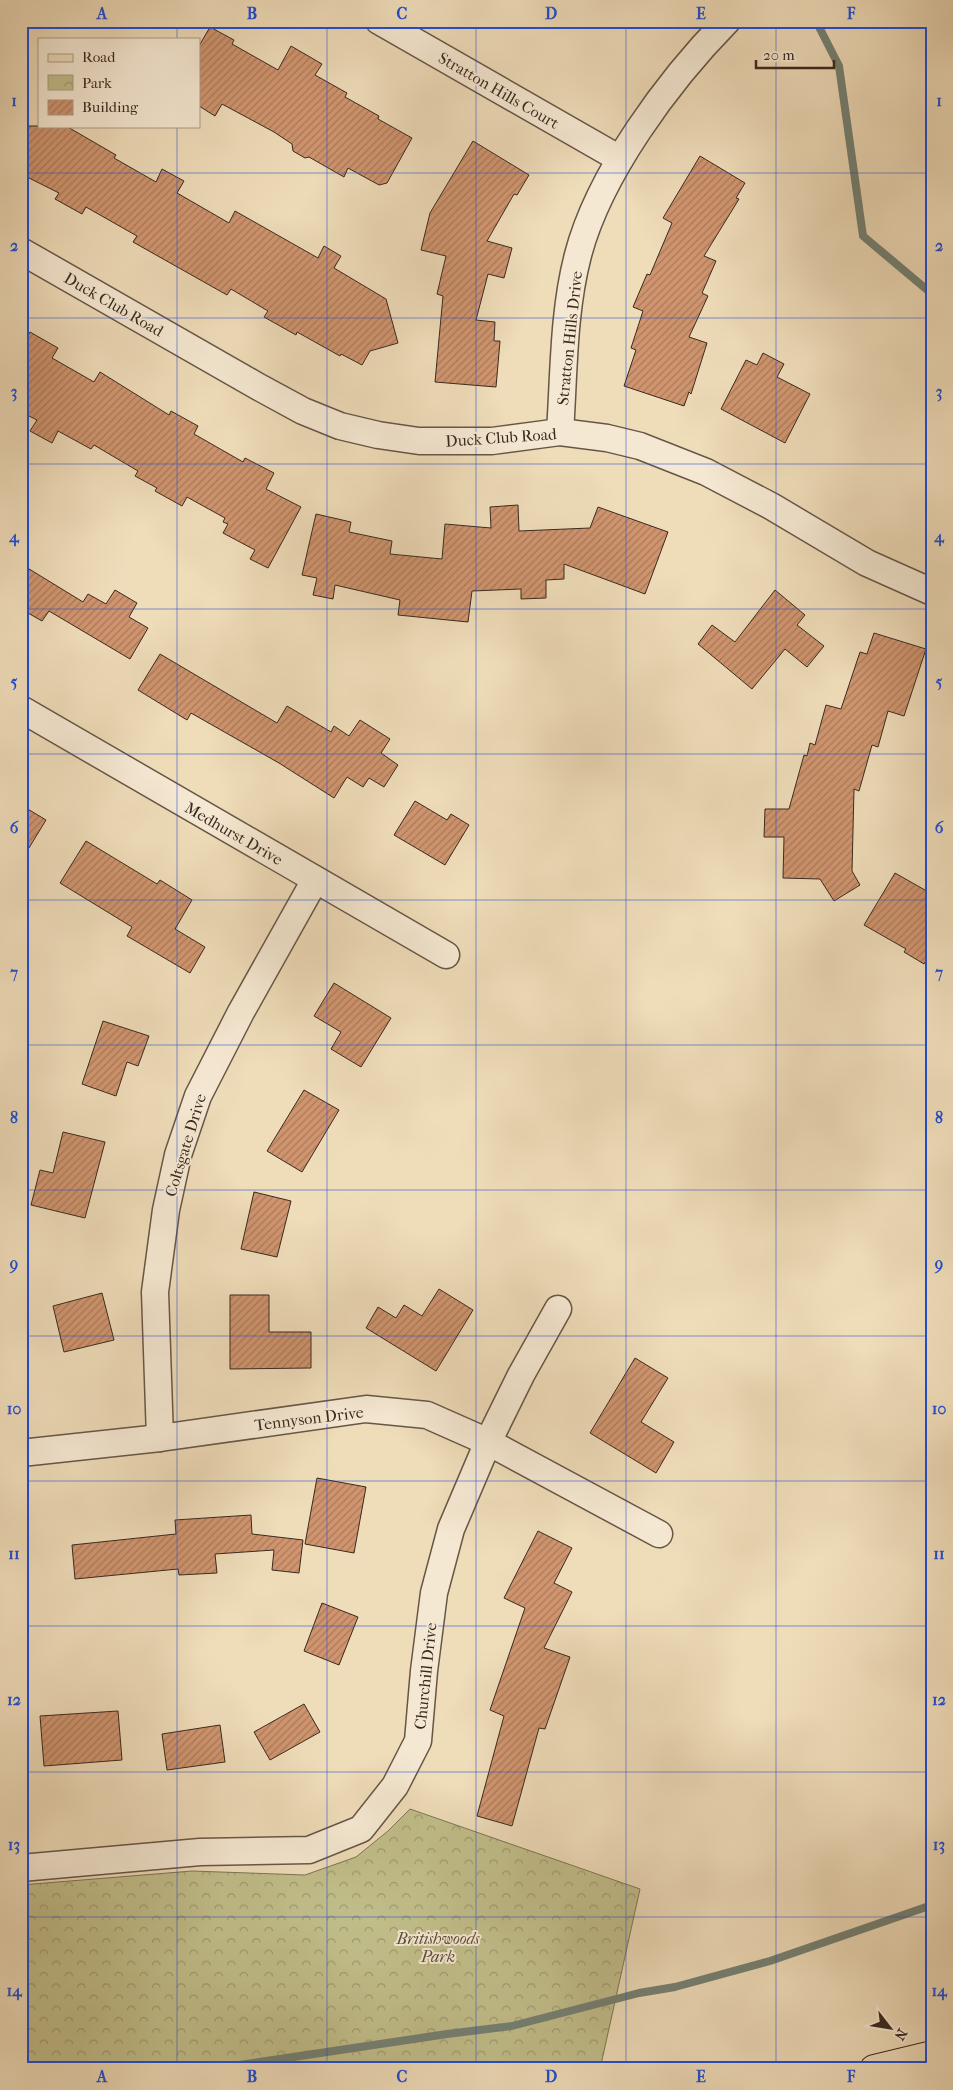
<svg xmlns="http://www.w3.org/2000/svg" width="953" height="2090" font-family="'IM FELL French Canon',serif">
	<defs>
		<pattern id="park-crowns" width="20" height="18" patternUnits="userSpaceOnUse" patternTransform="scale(1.25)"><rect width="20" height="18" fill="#c1be8a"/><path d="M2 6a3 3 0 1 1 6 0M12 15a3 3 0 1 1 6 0" fill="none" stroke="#9e9a70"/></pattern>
		<pattern id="building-hatch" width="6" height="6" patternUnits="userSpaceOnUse" patternTransform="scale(1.25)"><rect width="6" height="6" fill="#d0956f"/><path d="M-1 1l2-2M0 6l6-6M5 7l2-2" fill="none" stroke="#aa7a5b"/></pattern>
	</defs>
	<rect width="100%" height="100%" fill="#efdcb9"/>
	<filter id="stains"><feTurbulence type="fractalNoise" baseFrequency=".004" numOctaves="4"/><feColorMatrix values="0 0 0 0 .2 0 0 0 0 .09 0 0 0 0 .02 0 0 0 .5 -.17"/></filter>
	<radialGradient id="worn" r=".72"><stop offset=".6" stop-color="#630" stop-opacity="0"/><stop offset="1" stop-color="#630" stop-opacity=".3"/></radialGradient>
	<!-- park -->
	<path fill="url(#park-crowns)" stroke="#7e7454" d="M410,1809L640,1889L600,2069H21V1885L192,1871L305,1875L356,1857L388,1831Z"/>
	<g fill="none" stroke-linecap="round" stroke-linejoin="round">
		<!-- stream -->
		<g stroke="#748174" stroke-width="8">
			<path d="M816,21L839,66L863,236L932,294"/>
			<path d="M213,2069L447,2034L512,2026L639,1993L675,1987L770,1961L932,1905"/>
		</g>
	</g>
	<!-- building -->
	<g fill="url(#building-hatch)" stroke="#3a291f">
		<path d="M210,27L234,40L232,44L278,70L291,46L322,64L315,75L347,93L345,97L379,116L378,119L412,138L387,183L379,185L348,168L344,177L309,157L305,158L293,151L292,144L274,132L222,104L215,116L199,106V46Z"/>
		<path d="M21,126H66L116,155L114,158L156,182L162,169L184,181L177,193L229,223L235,211L318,258L324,246L341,256L334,268L386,299L398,343L370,351L362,365L341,354L340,356L297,332L296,335L264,317L268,311L231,289L227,295L133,242L137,236L86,207L82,214L55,199L59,193L21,174Z"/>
		<path d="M473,141L529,175L517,195L514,194L487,241L512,248L504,278L488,274L476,320L495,322L494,341H500L496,387L435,382L443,296L437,294L446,256L421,250L430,213Z"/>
		<path d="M700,156L745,183L736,198L739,199L704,256L716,261L702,293L708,296L689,337L707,343L691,394L689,392L684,406L624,386L636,350L631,348L643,311L633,307L647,274L650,275L672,223L663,218Z"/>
		<path d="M30,332L58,348L52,358L94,382L100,372L169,415L171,411L198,426L194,434L243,462L245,458L274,473L266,489L301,507L268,568L250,559L255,550L223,533L228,524L223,522L225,518L187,497L182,506L155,491L157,488L135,476L138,471L94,445L91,449L58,431L52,443L30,431L37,420L21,412V348Z"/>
		<path d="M763,353L784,364L777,377L810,394L785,443L721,409L746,360L757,365Z"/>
		<path d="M518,505L519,531L590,528L598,507L668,532L645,594L564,564V579L546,580V598L521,599V589L472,591L468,622L398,615L400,600L335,585L333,599L313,595L317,578L302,575L316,514L351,522L349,532L392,541L390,554L442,559L445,524L491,528L490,507Z"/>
		<path d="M21,564L83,602L88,594L106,604L115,590L137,603L129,617L148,628L130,659L49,611L42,621L21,609Z"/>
		<path d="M775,590L805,615L797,625L824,646L807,667L785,649L752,689L698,644L712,625L735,642Z"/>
		<path d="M874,633L926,649L904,716L888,711L878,747L872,745L859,791L854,789L852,871L860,885L834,901L820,879L783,878L784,837H764L765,809H789L804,755L807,756L810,743L815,745L826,705L841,709L860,652L867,654Z"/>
		<path d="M160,654L277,723L287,706L331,732L334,726L349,736L360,720L390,739L381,753L398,765L384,787L369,778L363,787L347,777L334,798L279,763L191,713L187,720L138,690Z"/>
		<path d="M415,801L447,820L451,814L469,825L445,865L394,835Z"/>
		<path d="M21,805L46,820L21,861Z"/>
		<path d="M86,841L157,884L160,880L192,900L175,929L205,947L190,973L127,936L132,927L60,883Z"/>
		<path d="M895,873L932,894V950L924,964L904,952L906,949L864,925Z"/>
		<path d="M334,983L391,1018L361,1067L331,1049L341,1032L314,1016Z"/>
		<path d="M103,1021L149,1036L138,1066L127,1062L116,1096L82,1084Z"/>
		<path d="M304,1090L339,1110L302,1172L267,1151Z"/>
		<path d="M63,1132L105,1142L85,1218L31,1205L40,1170L53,1173Z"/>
		<path d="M254,1192L291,1201L277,1257L241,1249Z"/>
		<path d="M439,1289L473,1310L436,1371L366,1328L378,1307L396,1318L404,1305L422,1316Z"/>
		<path d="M102,1293L114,1340L64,1352L53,1306Z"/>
		<path d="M230,1295H269V1332H311V1368L230,1369Z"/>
		<path d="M635,1358L668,1378L641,1422L674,1442L656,1473L590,1433Z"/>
		<path d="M317,1478L366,1487L354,1553L305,1544Z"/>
		<path d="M251,1515L252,1534L303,1540L299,1573L272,1570L274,1550L215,1554L217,1573L179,1575L178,1569L75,1579L72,1545L176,1534L175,1520Z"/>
		<path d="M538,1531L572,1548L554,1583L572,1592L544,1648L570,1657L545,1729L539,1728L512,1826L477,1816L504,1716L490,1710L525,1608L504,1598Z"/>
		<path d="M322,1603L358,1617L339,1665L304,1651Z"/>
		<path d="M304,1704L320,1732L270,1760L254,1732Z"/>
		<path d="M118,1711L122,1760L44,1766L40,1716Z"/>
		<path d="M220,1725L225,1762L167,1770L162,1734Z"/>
	</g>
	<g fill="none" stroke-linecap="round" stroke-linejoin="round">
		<!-- street casing -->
		<g stroke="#675646" stroke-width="29">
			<g id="street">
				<path d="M379,21L620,159"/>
				<path d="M21,251L257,386L303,411L340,426L378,435L419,441H492L560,432L607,438L640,446L706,472L771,506L867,563L932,592"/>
				<path d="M560,432C564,374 563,312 578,255C599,174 669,80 727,21"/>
				<path d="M21,709L446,955"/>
				<path d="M160,1438L155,1292L166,1210L178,1155L198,1096L241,1012L315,880"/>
				<path d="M21,1453L160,1438L366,1409L427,1415L488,1442L659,1534"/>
				<path d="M21,1868L200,1852L309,1850L361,1829L395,1786L418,1741L424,1671L434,1593L451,1529L488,1442L521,1375L558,1309"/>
			</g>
		</g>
		<!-- primary casing -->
		<g stroke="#3a291f" stroke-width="30">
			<path id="primary" d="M874,2069L932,2055"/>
		</g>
		<!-- street -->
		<use href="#street" stroke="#f5e8d2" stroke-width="26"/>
		<!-- primary -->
		<use href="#primary" stroke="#efdcb9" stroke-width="28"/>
	</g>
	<!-- grid -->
	<path fill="none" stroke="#1d4ed8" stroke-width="1" stroke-opacity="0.55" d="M177,21V39M327,21V2069M476,21V2069M626,21V2069M776,21V2069M177,126V2069M21,173H932M21,318H932M21,464H932M21,609H932M21,754H932M21,900H932M21,1045H932M21,1190H932M21,1336H932M21,1481H932M21,1626H932M21,1772H932M21,1917H932"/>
	<g text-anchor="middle" stroke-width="4" stroke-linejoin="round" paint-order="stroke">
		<!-- street labels -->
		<g font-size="16" fill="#3a291f" stroke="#f5e8d2">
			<text transform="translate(499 90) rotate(30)" y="6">Stratton Hills Court</text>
			<text transform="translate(114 304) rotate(30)" y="6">Duck Club Road</text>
			<text transform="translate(569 338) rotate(-84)" y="6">Stratton Hills Drive</text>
			<text transform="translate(501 437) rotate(-4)" y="6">Duck Club Road</text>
			<text transform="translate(234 833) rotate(30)" y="6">Medhurst Drive</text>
			<text transform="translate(185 1145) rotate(-73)" y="6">Coltsgate Drive</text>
			<text transform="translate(309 1418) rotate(-7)" y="6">Tennyson Drive</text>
			<text transform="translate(425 1676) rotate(-84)" y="6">Churchill Drive</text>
		</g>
		<!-- park labels -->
		<g font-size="16" font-style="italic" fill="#5c4e3a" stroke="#f5e8d2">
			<text x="438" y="1944">Britishwoods<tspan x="438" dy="18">Park</tspan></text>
		</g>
	</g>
	<!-- margin -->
	<rect width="953" height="2090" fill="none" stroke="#efdcb9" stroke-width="55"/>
	<!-- legend -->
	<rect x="38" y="38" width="162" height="90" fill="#f5e8d2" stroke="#aa9c8a"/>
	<rect x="48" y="54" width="25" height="8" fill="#efdcb9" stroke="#aa9c8a"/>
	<text x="82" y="62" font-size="15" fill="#3a291f">Road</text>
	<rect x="48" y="75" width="25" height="15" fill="url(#park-crowns)" stroke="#aa9c8a"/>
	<text x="82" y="88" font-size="15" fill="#3a291f">Park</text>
	<rect x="48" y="100" width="25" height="15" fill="url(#building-hatch)" stroke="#aa9c8a"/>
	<text x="82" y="112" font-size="15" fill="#3a291f">Building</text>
	<!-- north arrow -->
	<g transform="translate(890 2028) rotate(121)" stroke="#f5e8d2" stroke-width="4" paint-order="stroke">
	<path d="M0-4L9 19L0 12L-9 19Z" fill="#3a291f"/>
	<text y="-8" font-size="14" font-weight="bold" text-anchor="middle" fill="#3a291f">N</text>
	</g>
	<!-- scale -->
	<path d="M756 60v8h78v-8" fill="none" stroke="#3a291f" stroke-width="2.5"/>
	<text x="763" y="60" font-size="15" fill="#3a291f" stroke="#f5e8d2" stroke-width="4" paint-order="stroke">20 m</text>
	<rect x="28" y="28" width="898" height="2034" fill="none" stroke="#1d4ed8" stroke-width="2"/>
	<g font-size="16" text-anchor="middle" font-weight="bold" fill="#1d4ed8">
		<text x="102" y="19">A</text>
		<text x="252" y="19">B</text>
		<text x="402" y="19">C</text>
		<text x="551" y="19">D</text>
		<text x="701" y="19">E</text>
		<text x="851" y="19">F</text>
		<text x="14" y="106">1</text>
		<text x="939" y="106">1</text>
		<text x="14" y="251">2</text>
		<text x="939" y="251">2</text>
		<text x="14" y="397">3</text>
		<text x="939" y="397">3</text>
		<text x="14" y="542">4</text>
		<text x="939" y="542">4</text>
		<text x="14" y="687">5</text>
		<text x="939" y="687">5</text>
		<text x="14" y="833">6</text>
		<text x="939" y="833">6</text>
		<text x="14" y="978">7</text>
		<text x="939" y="978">7</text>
		<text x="14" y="1123">8</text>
		<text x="939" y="1123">8</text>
		<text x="14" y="1269">9</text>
		<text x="939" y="1269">9</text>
		<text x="14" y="1414">10</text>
		<text x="939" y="1414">10</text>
		<text x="14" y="1559">11</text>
		<text x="939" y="1559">11</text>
		<text x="14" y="1705">12</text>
		<text x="939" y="1705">12</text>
		<text x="14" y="1850">13</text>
		<text x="939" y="1850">13</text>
		<text x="14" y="1996">14</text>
		<text x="939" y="1996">14</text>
		<text x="102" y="2082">A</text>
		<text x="252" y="2082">B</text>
		<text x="402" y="2082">C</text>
		<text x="551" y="2082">D</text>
		<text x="701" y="2082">E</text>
		<text x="851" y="2082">F</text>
	</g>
	<rect width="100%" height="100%" filter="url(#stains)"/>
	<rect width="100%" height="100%" fill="url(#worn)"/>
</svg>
